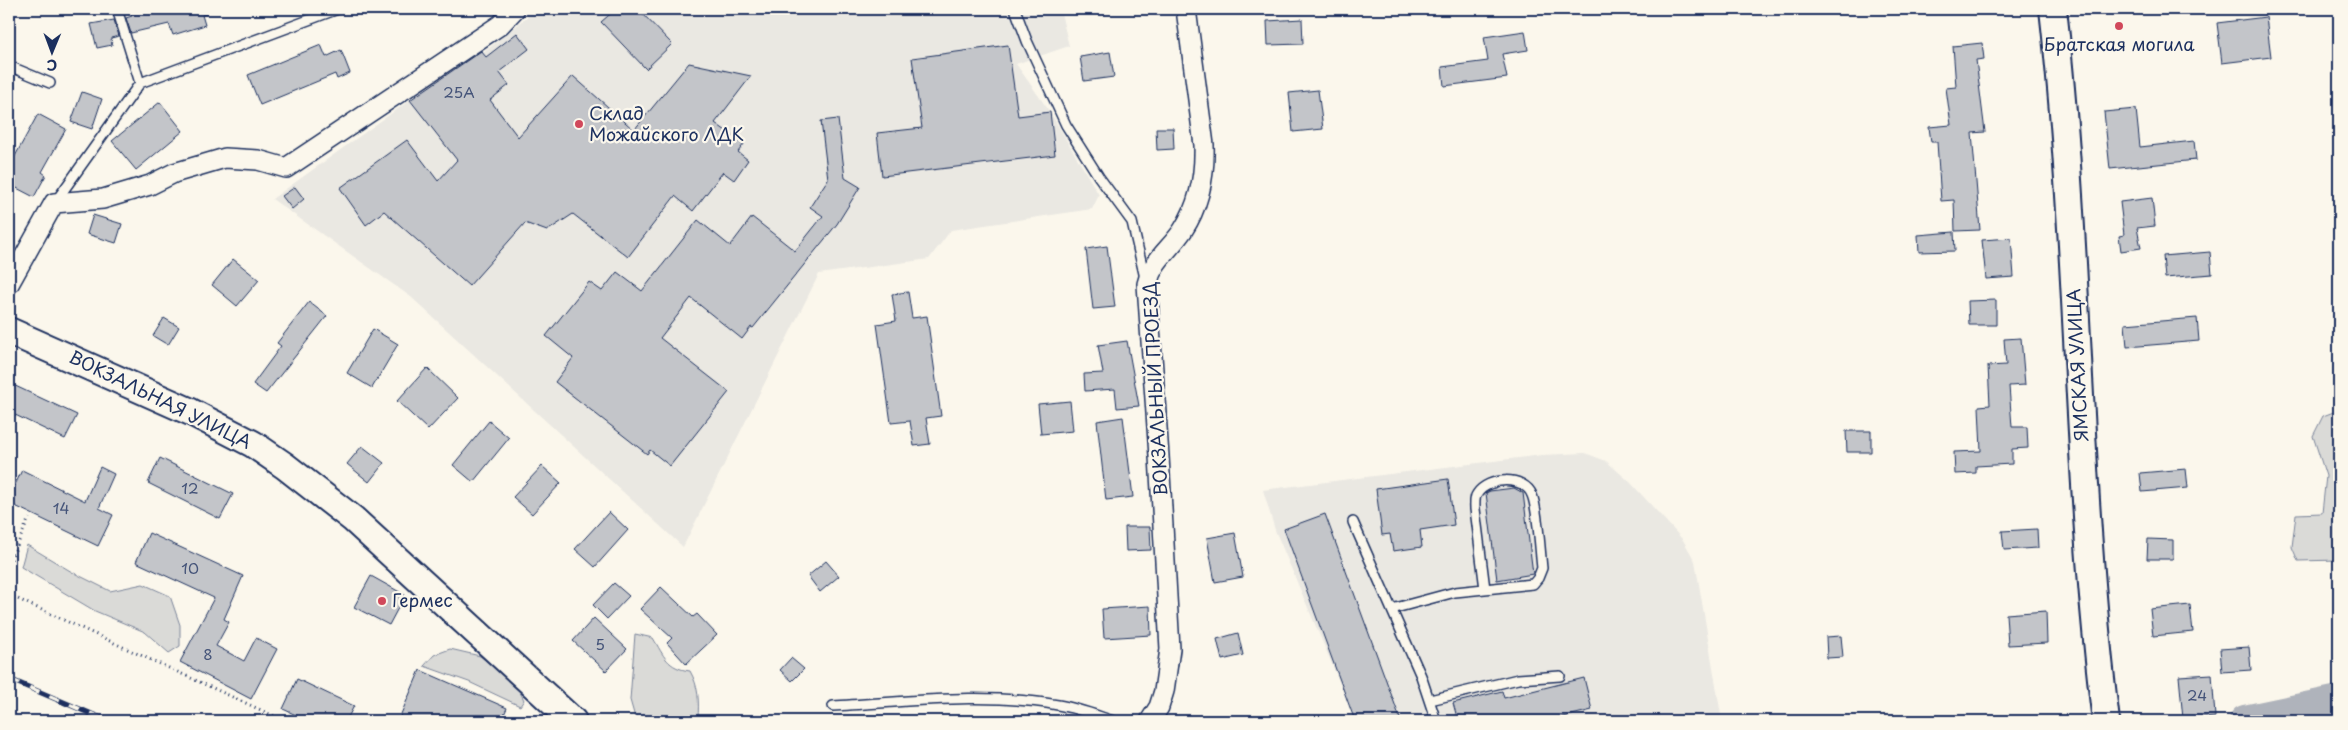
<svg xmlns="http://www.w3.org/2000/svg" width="2348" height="730" font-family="'Playpen Sans',sans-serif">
	<rect width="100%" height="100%" fill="#fbf7ec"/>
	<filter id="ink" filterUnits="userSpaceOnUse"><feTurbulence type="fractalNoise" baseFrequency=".02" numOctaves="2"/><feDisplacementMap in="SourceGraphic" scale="10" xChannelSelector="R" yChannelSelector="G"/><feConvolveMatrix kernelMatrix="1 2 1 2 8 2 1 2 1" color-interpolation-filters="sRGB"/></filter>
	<g filter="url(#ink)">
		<!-- built -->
		<g fill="#eae8e2">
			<path d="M537,9H1060L1069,46L1016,64L1050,112L1099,195L1092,209L951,230L929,259L819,274L683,547L411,297L272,199L403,105L478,47L483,53Z"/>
			<path d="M1585,453L1606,461L1630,482L1683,540L1695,561L1722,721H1356L1275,530L1263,490L1542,455Z"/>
		</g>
		<!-- green -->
		<g fill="#dadad7" stroke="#7a849a">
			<path d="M2339,410V560L2298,561L2292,547L2296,514L2322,513L2326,476L2313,436L2323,416Z"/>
			<path d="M27,545L72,572L110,591L143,584L170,596L180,625V646L169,653L145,632L95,611L21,567Z"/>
			<path d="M635,634L653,638C664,656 667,668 690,671C699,687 699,701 698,719L694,721H636L630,700Z"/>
			<path d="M450,649L480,656L515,682L524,700L520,706L469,682L424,666L434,655Z"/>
		</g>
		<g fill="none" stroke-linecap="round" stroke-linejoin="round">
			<!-- river -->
			<path stroke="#afb3bb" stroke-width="32" d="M2245,721L2339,701"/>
		</g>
		<!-- building -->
		<g fill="#c3c5c9" stroke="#1b2f5e">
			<path d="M151,9H206L207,14L202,15L205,25L173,35L169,24L131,33L126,18L132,16L131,14Z"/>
			<path d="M616,9H638L672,44L646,69L601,22Z"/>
			<path d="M2266,17L2271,57L2222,63L2217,23Z"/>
			<path d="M1302,19L1303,44L1268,45L1267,21Z"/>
			<path d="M114,20L119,36L111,38L112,45L97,48L91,24Z"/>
			<path d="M1525,31L1528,50L1502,54L1507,78L1444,86L1442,67L1488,61L1484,37Z"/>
			<path d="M517,33L529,49L499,72L509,85L490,100L518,137L573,76L634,130L689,63L751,76L715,123L744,144L738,152L748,160L734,180L723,172L693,211L675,196L628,257L573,214L547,231L525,223L469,286L384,211L366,225L340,188L407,140L438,181L457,160L410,100L481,51L486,57Z"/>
			<path d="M1982,43L1984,59L1976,60L1985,132L1972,133L1980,230L1955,231L1954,200L1941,201L1937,142H1931L1929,127L1951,125L1946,88L1956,87L1953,46Z"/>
			<path d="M321,45L326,57L341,50L350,73L337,79L335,74L260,105L248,75Z"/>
			<path d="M1008,45L1018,116L1050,112L1055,155L882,176L877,133L922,128L912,58Z"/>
			<path d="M1110,52L1114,77L1084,81L1080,57Z"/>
			<path d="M1318,90L1323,129L1293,132L1289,93Z"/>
			<path d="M82,92L102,99L92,129L71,122Z"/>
			<path d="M160,102L183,131L136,170L112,141Z"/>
			<path d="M2136,109L2140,147L2194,141L2196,160L2110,169L2104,112Z"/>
			<path d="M38,114L66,129L42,172L46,175L34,197L9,184V155L14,158Z"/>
			<path d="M838,119L845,178L860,187L837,224L753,328L751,327L742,339L691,298L660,338L729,392L670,466L650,450L647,454L555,382L573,358L546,336L589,282L602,291L617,272L642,291L698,220L730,246L752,217L795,251L823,216L810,207L828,179L821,121Z"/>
			<path d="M1156,128H1173L1174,149L1157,150Z"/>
			<path d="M295,187L304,199L292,209L282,196Z"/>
			<path d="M2152,198L2155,226L2137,228L2141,248L2121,251L2119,236L2124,235L2120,202Z"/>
			<path d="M93,215L122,224L116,243L87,234Z"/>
			<path d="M1954,232L1955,251L1919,252L1918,235Z"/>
			<path d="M2011,238L2014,277L1986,279L1982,240Z"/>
			<path d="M1107,246L1115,307L1093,309L1086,249Z"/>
			<path d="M2210,252L2212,274L2165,278L2163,256Z"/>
			<path d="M233,259L259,280L237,306L212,285Z"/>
			<path d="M908,292L912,318L927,316L941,416L926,418L930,444L914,446L910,421L891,423L877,324L896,321L892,294Z"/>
			<path d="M1996,300V325H1969L1968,301Z"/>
			<path d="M309,302L327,316L266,393L253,384L281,346L277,343Z"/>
			<path d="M164,318L179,327L168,345L153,336Z"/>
			<path d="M2197,318L2199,341L2127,347L2125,324Z"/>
			<path d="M373,329L398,344L372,388L347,373Z"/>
			<path d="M2021,338L2025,385L2009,386L2012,427H2027L2028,448L2012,449V464L1976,466V473L1955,474L1954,452L1981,451L1979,406L1990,405L1988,366L2006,365L2004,339Z"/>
			<path d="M1127,341L1139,406L1117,408L1115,389L1085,391L1084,374L1103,373L1098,345Z"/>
			<path d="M427,368L458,398L428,430L397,401Z"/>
			<path d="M9,383L77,415L65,439L9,412Z"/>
			<path d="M1070,401L1073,431L1041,434L1038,404Z"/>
			<path d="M1123,417L1133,497L1106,500L1097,421Z"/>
			<path d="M489,421L509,438L473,482L453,465Z"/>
			<path d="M1846,431H1871V452H1847Z"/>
			<path d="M362,446L384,463L369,482L347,464Z"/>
			<path d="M160,458L233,494L220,519L148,483Z"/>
			<path d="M542,466L561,483L532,514L513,497Z"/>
			<path d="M100,467L114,474L99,508L113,515L98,546L9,503V498L22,470L85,501Z"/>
			<path d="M2186,469L2188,488L2142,492L2140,473Z"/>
			<path d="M1448,479L1454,525L1420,530L1422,547L1393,551L1390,534L1382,535L1376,489Z"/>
			<path d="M1514,488L1523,493L1533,574L1497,580L1486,493L1490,491Z"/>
			<path d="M609,512L628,530L595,567L575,549Z"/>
			<path d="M1325,514L1401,721H1355L1284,529Z"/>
			<path d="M1125,527H1150L1151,550L1126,551Z"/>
			<path d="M2037,529L2038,548L2004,550L2002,531Z"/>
			<path d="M149,533L243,576L224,619L229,622L216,646L244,661L256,638L277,649L251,699L180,662L214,598L136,562Z"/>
			<path d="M1235,533L1243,577L1215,582L1207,538Z"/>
			<path d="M2148,539L2173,540V559H2147Z"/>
			<path d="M826,561L839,576L820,592L808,576Z"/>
			<path d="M371,576L405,595L389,625L354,607Z"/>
			<path d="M614,583L629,596L607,619L593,605Z"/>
			<path d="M661,587L693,617L697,614L717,635L686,664L667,643L672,638L640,609Z"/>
			<path d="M2190,605L2193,632L2153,636L2150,609Z"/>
			<path d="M1150,606L1151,635L1104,638L1102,609Z"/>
			<path d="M2046,611L2047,643L2008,645L2006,614Z"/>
			<path d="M594,618L627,649L606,671L573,641Z"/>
			<path d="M1238,633L1243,655L1222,660L1217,639Z"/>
			<path d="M1841,636L1843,657L1827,658L1826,637Z"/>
			<path d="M2249,647L2251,670L2222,672L2220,649Z"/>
			<path d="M791,658L804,669L792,681L780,670Z"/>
			<path d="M420,670L507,708L501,721H398Z"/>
			<path d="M2212,674L2215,717L2183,719L2179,676Z"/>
			<path d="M1584,678L1592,710L1547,721H1458L1453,703L1502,691L1504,698Z"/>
			<path d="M297,679L354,706L346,721H309L283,709Z"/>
		</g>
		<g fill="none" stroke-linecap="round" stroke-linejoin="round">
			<!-- lane casing -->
			<g stroke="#1b2f5e" stroke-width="12">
				<g id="lane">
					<path d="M117,9L140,83"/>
					<path d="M1015,9L1027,41L1066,125L1099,177L1132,222L1145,278"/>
					<path d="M9,66L50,83"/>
					<path d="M56,201L140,83L338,9"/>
					<path d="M1353,522L1421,676L1436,721"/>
					<path d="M1392,609L1455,592L1533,584L1538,578L1542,568C1540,551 1538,509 1532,495C1524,475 1488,477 1477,494C1474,498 1475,504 1475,509L1485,589"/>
					<path d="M1430,700L1518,679L1560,676"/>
					<path d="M833,706C908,702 984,692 1058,705C1077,708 1095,715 1113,721"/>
				</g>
			</g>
			<!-- street casing -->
			<g stroke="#1b2f5e" stroke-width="22">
				<g id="street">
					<path d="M9,284L54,203L103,199L150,185L174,173L225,158L258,160L286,168L500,25L515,9"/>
					<path d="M1150,721L1159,707L1164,691L1170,649L1159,456L1147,284C1154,258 1169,251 1183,230C1200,204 1205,175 1204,145L1186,9"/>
				</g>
			</g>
			<!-- secondary casing -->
			<g stroke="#1b2f5e" stroke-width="30">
				<g id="secondary">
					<path d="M2053,9C2080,245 2076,485 2106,721"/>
					<path d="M9,331L191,412L253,444L285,466L353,519L573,721"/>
				</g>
			</g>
			<!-- path -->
			<g stroke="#1b2f5e" stroke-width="3" stroke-dasharray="1 4" stroke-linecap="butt">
				<path d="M9,564L29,518"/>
				<path d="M9,595L285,721"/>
			</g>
			<!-- lane -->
			<use href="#lane" stroke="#fbf7ec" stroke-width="9"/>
			<!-- street -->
			<use href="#street" stroke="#fbf7ec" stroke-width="19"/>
			<!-- secondary -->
			<use href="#secondary" stroke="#fbf7ec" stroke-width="26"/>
			<!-- rail casing -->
			<g stroke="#1b2f5e" stroke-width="5.5">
				<path id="rail" d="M9,679L108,721"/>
			</g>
			<!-- rail -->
			<use href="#rail" stroke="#fbf7ec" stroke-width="4" stroke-dasharray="11" stroke-linecap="butt"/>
		</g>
	</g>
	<!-- markers -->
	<g fill="#d1495b" stroke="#fbf7ec" stroke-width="2">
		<circle cx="2119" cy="26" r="5"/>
		<circle cx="579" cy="124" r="5"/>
		<circle cx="382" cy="601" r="5"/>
	</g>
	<g text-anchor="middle" stroke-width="4.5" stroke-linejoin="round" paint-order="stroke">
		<!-- number labels -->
		<g font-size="15" fill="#455479">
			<text x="459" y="98">25А</text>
			<text x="190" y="494">12</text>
			<text x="61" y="514">14</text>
			<text x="190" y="574">10</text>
			<text x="600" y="650">5</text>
			<text x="208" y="660">8</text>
			<text x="2197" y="701">24</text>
		</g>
		<!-- poi labels -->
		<g font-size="18" fill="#1b2f5e" stroke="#fbf7ec" text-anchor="start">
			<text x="2119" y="51" text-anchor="middle">Братская могила</text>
			<text x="589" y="120">Склад<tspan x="589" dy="21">Можайского ЛДК</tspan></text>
			<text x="392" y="607">Гермес</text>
		</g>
		<!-- street labels -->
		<g font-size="18" fill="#1b2f5e" stroke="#fbf7ec">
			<text transform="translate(2078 365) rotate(-93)" y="6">ЯМСКАЯ УЛИЦА</text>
			<text transform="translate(1156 389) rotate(-93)" y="6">ВОКЗАЛЬНЫЙ ПРОЕЗД</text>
			<text transform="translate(160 400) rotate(26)" y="6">ВОКЗАЛЬНАЯ УЛИЦА</text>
		</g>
	</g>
	<!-- margin -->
	<rect width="2348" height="730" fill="none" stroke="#fbf7ec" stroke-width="30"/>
	<rect x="15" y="15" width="2318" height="700" fill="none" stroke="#1b2f5e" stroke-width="2" filter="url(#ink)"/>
	<!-- north arrow -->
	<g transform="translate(52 52) rotate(181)" stroke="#fbf7ec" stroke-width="4" paint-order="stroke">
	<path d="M0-4L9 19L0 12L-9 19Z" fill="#1b2f5e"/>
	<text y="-8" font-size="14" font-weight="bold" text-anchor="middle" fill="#1b2f5e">С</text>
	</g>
</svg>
